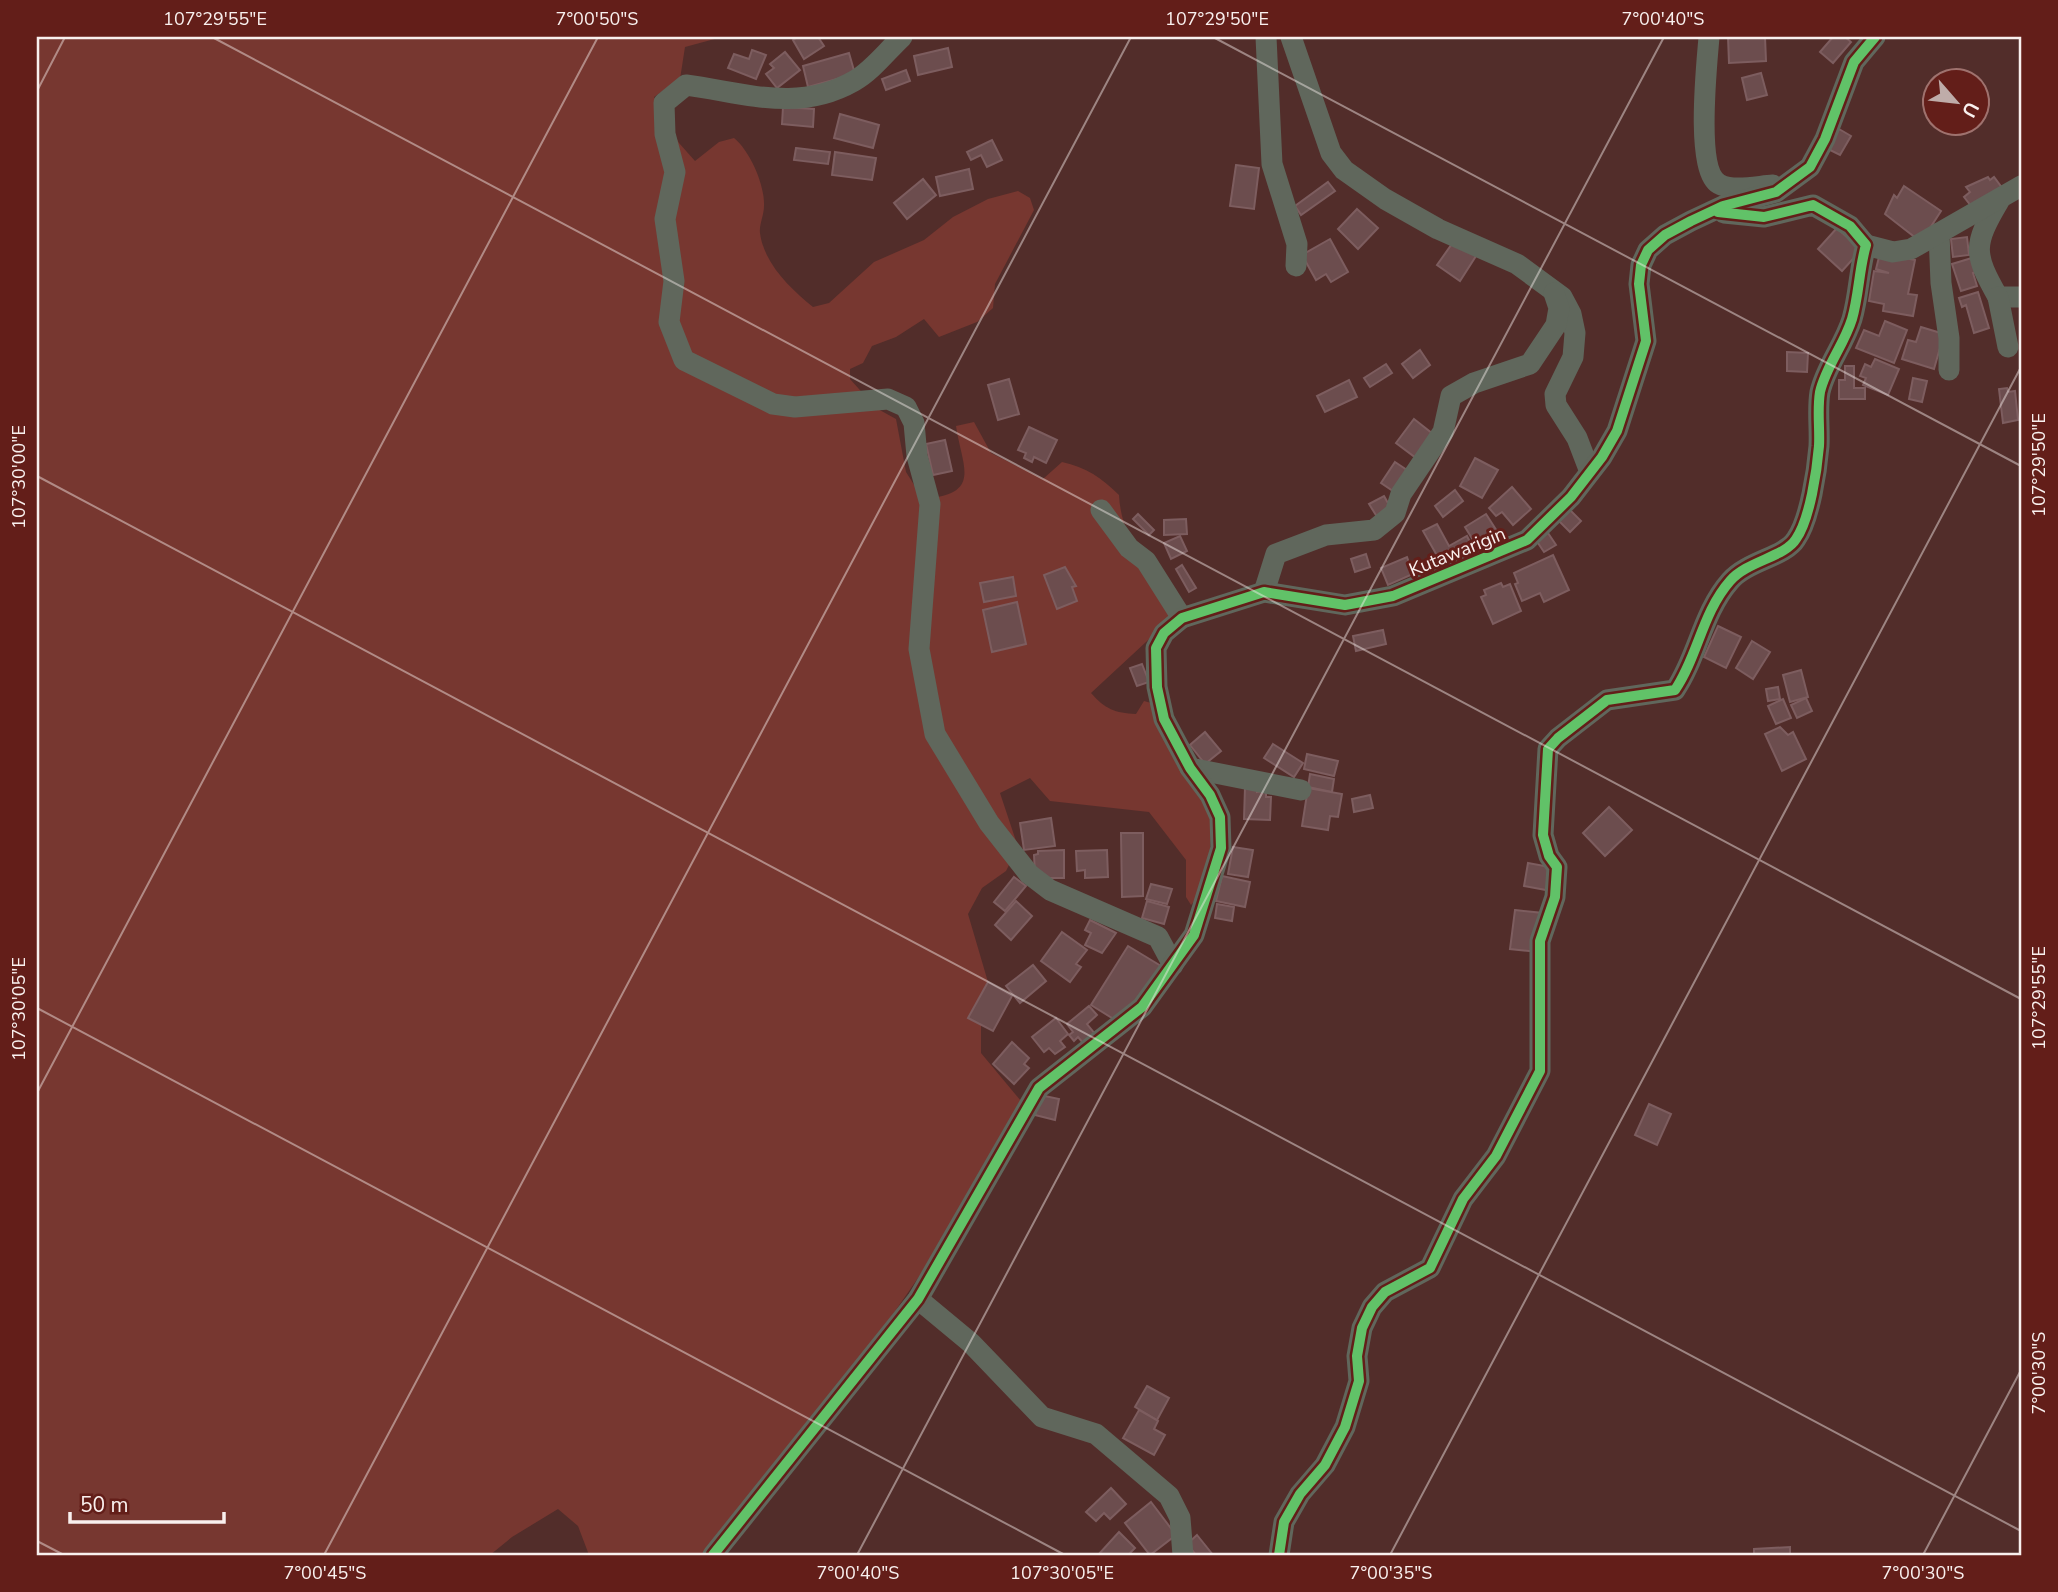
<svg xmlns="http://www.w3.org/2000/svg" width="2058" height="1592" font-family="'Nunito Sans',sans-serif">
	<rect width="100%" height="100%" fill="#522d2a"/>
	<!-- green -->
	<path fill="#773730" d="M37,37H722L685,47L680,79L654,97L679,143L695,161L719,142L734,138C750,151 765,185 764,206C764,215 759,225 760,233C764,264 791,289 813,307L829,303L874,262L924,240L953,217L988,199L1018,191L1030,198L1034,210L995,284L993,308L977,322L939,337L924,319L896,337L872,346L863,363L850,369V379L876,408L896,419L906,472L923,499C983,494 962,467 956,426L974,422L991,453L1043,479L1062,462C1086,467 1102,478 1119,495C1121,540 1152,578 1174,616L1091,693C1105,709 1115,713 1136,714L1144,701L1151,703L1212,816L1210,853L1198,897L1191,905L1186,897V860L1149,812L1050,801L1030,778L1000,793L1018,847L1006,871L982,888L968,914L988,982L981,1009V1053L1021,1101L936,1252L891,1317L704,1555H589L578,1526L558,1509L512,1537L490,1555H37Z"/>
	<!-- building -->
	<g fill="#6c4d4e" stroke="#7d5d5f" stroke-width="2">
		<path d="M798,37H818L824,46L804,59L793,40Z"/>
		<path d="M1728,37H1765L1766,61L1729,63Z"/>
		<path d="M1833,37H1845L1851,42L1833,63L1820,52Z"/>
		<path d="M948,48L952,67L918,75L914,56Z"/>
		<path d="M752,50L766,55L756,79L728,68L734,54L749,59Z"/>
		<path d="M785,52L800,70L777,88L766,74L774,68L770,64Z"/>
		<path d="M849,53L855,74L808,87L803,66Z"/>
		<path d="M906,70L910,81L886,90L882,79Z"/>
		<path d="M1761,73L1767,95L1747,100L1742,78Z"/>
		<path d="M783,107L814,109L813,127L782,124Z"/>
		<path d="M840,114L879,125L873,148L834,138Z"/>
		<path d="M1839,129L1851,136L1840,155L1828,149Z"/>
		<path d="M992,140L1002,160L987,167L981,155L971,160L967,152Z"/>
		<path d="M796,148L830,152L828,164L794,160Z"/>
		<path d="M835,152L876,158L872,180L832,175Z"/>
		<path d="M1236,165L1259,168L1254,209L1230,206Z"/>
		<path d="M969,169L973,189L940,196L936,177Z"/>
		<path d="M1988,177L1990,180L1994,177L2003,189L1975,211L1964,197L1970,192L1966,187Z"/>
		<path d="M923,179L936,195L907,219L894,203Z"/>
		<path d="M1328,182L1335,191L1301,215L1295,206Z"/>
		<path d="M1904,186L1941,211L1921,242L1885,214L1894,195L1897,198Z"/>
		<path d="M1357,209L1378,228L1358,249L1338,229Z"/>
		<path d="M1837,228L1861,250L1842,271L1818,249Z"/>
		<path d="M1967,237L1969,255L1953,257L1951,239Z"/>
		<path d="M1330,239L1348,272L1331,282L1326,274L1316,280L1302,255Z"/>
		<path d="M1454,241L1476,256L1460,281L1437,265Z"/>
		<path d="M1880,253L1915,260L1908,294L1917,295L1913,316L1883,311L1884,304L1869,301L1874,271L1889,273L1876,269Z"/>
		<path d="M1975,257L1980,271L1973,273L1977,286L1961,291L1952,264Z"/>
		<path d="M1978,292L1989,328L1974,333L1966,305L1962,307L1959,298Z"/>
		<path d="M1885,321L1907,330L1894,363L1856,348L1864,330L1879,336Z"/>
		<path d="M1921,327L1944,334L1934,369L1902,359L1908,340L1916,342Z"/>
		<path d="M1420,350L1430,365L1413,378L1402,364Z"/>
		<path d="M1787,352L1808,353L1807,372L1787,371Z"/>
		<path d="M1875,359L1899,369L1888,395L1863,385L1866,378L1860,376L1865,364L1871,367Z"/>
		<path d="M1386,364L1392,373L1370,387L1364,378Z"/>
		<path d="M1845,366H1854V388H1865V399H1839V380H1845Z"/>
		<path d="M1913,378L1927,381L1922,402L1909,399Z"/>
		<path d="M1009,379L1019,414L998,420L988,385Z"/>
		<path d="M1349,380L1357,397L1325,412L1317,396Z"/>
		<path d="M2007,388L2008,392L2015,391L2018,420L2003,423L1999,389Z"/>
		<path d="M1414,419L1433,434L1416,458L1396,443Z"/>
		<path d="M1029,427L1057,440L1046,463L1034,457L1032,462L1024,458L1026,453L1018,450Z"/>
		<path d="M945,440L952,471L933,475L926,444Z"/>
		<path d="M1475,458L1498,470L1482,498L1460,486Z"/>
		<path d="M1395,462L1410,472L1396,493L1381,483Z"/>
		<path d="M1512,487L1531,509L1513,525L1502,512L1496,516L1489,508Z"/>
		<path d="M1455,490L1463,501L1443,517L1435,506Z"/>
		<path d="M1384,496L1393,512L1379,520L1369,504Z"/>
		<path d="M1568,508L1581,521L1570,532L1557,519Z"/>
		<path d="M1138,514L1154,530L1149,535L1133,519Z"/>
		<path d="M1486,514L1502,539L1488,548L1485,543L1478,548L1465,527Z"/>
		<path d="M1186,519L1187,534L1164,535V520Z"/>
		<path d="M1437,524L1449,546L1467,536L1473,548L1443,566L1423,531Z"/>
		<path d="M1548,533L1556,545L1544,552L1536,540Z"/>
		<path d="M1180,536L1187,551L1171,559L1164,543Z"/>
		<path d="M1366,554L1370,567L1355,572L1351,559Z"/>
		<path d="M1553,555L1569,590L1544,602L1540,593L1522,601L1515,584L1518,583L1514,573Z"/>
		<path d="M1407,557L1413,574L1388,585L1381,568Z"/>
		<path d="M1182,565L1196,588L1189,592L1176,569Z"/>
		<path d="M1065,567L1076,586L1072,587L1077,601L1057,609L1044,575Z"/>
		<path d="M1013,577L1016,596L984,602L980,583Z"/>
		<path d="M1501,583L1503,587L1510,584L1521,611L1493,624L1481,597L1486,595L1484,590Z"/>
		<path d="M1017,602L1026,644L992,652L983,610Z"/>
		<path d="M1718,626L1741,637L1726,668L1704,657Z"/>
		<path d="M1383,630L1386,644L1356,651L1353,636Z"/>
		<path d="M1752,641L1770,652L1753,679L1736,668Z"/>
		<path d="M1142,664L1149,682L1137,686L1130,668Z"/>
		<path d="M1801,670L1808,697L1790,702L1783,675Z"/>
		<path d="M1778,687L1780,699L1768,701L1766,689Z"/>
		<path d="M1806,698L1812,711L1797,718L1791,705Z"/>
		<path d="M1783,699L1791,718L1776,724L1768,706Z"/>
		<path d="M1780,727L1788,735L1793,732L1806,759L1782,771L1765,734Z"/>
		<path d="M1205,732L1221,751L1205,764L1190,745Z"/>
		<path d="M1273,744L1303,763L1294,777L1264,758Z"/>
		<path d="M1307,754L1338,761L1334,776L1304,769Z"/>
		<path d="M1310,774L1334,779L1332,792L1308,787Z"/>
		<path d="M1245,787L1257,788V792L1266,790V797H1271L1270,820L1244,819Z"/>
		<path d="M1308,788L1342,794L1338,817L1330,816L1328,830L1302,826Z"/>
		<path d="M1370,795L1373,808L1354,812L1352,799Z"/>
		<path d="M1609,807L1632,830L1605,856L1583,833Z"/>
		<path d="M1051,818L1055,846L1024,850L1020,823Z"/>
		<path d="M1121,833H1143V896L1122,897Z"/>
		<path d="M1233,847L1253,850L1248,877L1228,874Z"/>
		<path d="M1064,850V878H1038L1035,874L1034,855L1038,854V851Z"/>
		<path d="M1107,850L1108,877L1085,878V870L1077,871L1076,851Z"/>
		<path d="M1528,863L1550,867L1546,890L1524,886Z"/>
		<path d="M1222,876L1250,882L1245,907L1216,901Z"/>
		<path d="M1014,877L1026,886L1005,911L994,902Z"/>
		<path d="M1151,884L1172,889L1167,904L1146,899Z"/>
		<path d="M1016,901L1032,916L1011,940L995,925Z"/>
		<path d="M1147,901L1169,907L1164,924L1142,918Z"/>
		<path d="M1217,904L1234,907L1232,921L1215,918Z"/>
		<path d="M1515,910L1543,913L1539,952L1510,949Z"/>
		<path d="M1090,920L1116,933L1102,953L1085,945L1091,933L1085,930Z"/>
		<path d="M1062,932L1087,950L1076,964L1081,967L1070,982L1041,961Z"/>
		<path d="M1128,946L1161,966L1120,1023L1091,1005Z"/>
		<path d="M1033,965L1046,981L1020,1003L1006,986Z"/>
		<path d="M988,982L1012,996L993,1031L968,1018Z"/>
		<path d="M1089,1006L1097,1015L1087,1024L1095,1034L1084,1044L1078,1037L1074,1041L1069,1035L1073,1032L1067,1024Z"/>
		<path d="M1056,1018L1068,1034L1060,1041L1065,1047L1055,1054L1049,1048L1044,1052L1032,1037Z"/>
		<path d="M1012,1042L1029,1058L1024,1064L1029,1068L1014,1084L993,1064Z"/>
		<path d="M1040,1095L1059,1099L1055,1120L1035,1115Z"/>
		<path d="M1649,1104L1671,1114L1657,1145L1635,1135Z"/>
		<path d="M1147,1386L1169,1398L1157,1420L1135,1407Z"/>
		<path d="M1139,1410L1158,1421L1154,1429L1165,1435L1154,1455L1123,1438Z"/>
		<path d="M1111,1488L1126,1504L1110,1519L1104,1513L1096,1521L1086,1512Z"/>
		<path d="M1151,1502L1176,1535L1150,1555L1125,1523Z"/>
		<path d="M1119,1532L1135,1548L1128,1555H1098Z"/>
		<path d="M1197,1535L1213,1555H1196L1187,1544Z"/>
		<path d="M1790,1547V1555H1754V1549Z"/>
	</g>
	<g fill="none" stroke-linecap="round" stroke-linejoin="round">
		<!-- minor -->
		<g stroke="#60675c" stroke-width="21">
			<path d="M902,37C887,51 872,71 854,81C798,113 746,93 686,85L664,103L665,134L675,172L665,219L674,281L669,322L684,360L773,404L795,407L888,399L906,407L914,423L917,456L930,504L919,649L935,734L989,823L1029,874L1050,890L1158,937L1173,965"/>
			<path d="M1266,37L1272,164L1297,244L1296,266"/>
			<path d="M1291,37L1331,153L1344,170L1385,199L1438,229L1517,264L1562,297L1571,314L1575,333L1573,357L1555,394L1556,405L1577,438L1590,472"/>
			<path d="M1709,37C1707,63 1695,170 1719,184C1733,192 1757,186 1773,185"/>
			<path d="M1999,201C1973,245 1973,253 1998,297H2021"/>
			<path d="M1939,233L1941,283L1949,338V370"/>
			<path d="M1866,245L1893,252L1911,249L2021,186"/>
			<path d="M1998,297L2008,347"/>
			<path d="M1101,510L1129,548L1146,561L1182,618"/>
			<path d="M1264,592L1276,554L1326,535L1374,530L1395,513L1401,494L1443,432L1451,396L1474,383L1530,364L1556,325L1559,308L1554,293"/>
			<path d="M1190,768L1301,790"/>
			<path d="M918,1299L971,1343L1042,1417L1096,1434L1169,1496L1180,1518L1183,1555"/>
			<path d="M713,1555L918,1299L1039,1088L1142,1007L1194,935L1221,848L1220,817L1210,795L1190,768L1164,719L1157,687L1156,648L1164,633L1182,618L1264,592L1345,605L1393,596L1527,540L1571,497L1602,457L1617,431L1646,341L1639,284L1641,265L1648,250L1665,235L1691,221L1723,206L1776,192L1810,167L1825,139L1854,62L1875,37"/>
			<path d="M1279,1555L1284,1522L1300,1494L1325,1465L1345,1427L1359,1381L1357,1356L1362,1328L1372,1307L1385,1292L1430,1268L1463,1199L1496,1156L1540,1071V941L1555,897L1557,867L1549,856L1543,835L1548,749L1558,738L1607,700L1675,690C1698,656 1702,613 1730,581C1747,561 1785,557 1796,539C1810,519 1817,470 1819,446C1820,428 1817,410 1820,392C1826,366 1844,345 1852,319C1859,295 1859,269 1866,245L1850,226L1813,205L1764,217L1724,213"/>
		</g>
		<!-- cycleway casing -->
		<g stroke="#631e19" stroke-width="15">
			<g id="cycleway">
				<path d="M713,1555L918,1299L1039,1088L1142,1007L1194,935L1221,848L1220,817L1210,795L1190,768L1164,719L1157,687L1156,648L1164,633L1182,618L1264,592L1345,605L1393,596L1527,540L1571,497L1602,457L1617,431L1646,341L1639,284L1641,265L1648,250L1665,235L1691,221L1723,206L1776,192L1810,167L1825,139L1854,62L1875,37"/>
				<path d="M1279,1555L1284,1522L1300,1494L1325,1465L1345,1427L1359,1381L1357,1356L1362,1328L1372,1307L1385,1292L1430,1268L1463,1199L1496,1156L1540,1071V941L1555,897L1557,867L1549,856L1543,835L1548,749L1558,738L1607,700L1675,690C1698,656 1702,613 1730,581C1747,561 1785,557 1796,539C1810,519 1817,470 1819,446C1820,428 1817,410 1820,392C1826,366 1844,345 1852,319C1859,295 1859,269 1866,245L1850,226L1813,205L1764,217L1718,212"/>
			</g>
		</g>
		<!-- cycleway -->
		<use href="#cycleway" stroke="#61c268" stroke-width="10"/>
	</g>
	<!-- ticks -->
	<path fill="none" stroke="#f9f0ee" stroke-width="2" stroke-opacity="0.45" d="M212,37L2021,999M1213,37L2021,466M37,91L65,37M37,476L2021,1531M37,1008L1065,1555M37,1093L598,37M37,1541L64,1555M324,1555L1131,37M857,1555L1664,37M1390,1555L2021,367M1923,1555L2021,1370"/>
	<g text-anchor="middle" stroke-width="6" stroke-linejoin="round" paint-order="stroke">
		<!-- street labels -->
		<g font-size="19" fill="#f9f0ee" stroke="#631e19">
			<text transform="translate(1457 551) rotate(-22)" y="7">Kutawarigin</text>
		</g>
	</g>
	<!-- border -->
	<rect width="2058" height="1592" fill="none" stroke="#631e19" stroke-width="77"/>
	<!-- north arrow -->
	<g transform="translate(1956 102) rotate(118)"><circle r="33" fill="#631e19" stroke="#9f726e" stroke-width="2"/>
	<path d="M0-5L12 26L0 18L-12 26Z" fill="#bfaca9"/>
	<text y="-10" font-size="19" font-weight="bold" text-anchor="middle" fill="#f9f0ee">U</text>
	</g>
	<!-- scale -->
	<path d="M70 1512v10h154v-10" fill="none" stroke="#f9f0ee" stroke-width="3.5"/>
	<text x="80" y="1512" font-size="21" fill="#f9f0ee" stroke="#631e19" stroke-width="5" paint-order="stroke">50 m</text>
	<rect x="38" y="38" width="1982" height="1516" fill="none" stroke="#f9f0ee" stroke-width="2.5"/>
	<g font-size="18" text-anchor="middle" fill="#f9f0ee">
		<text x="215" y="25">107°29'55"E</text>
		<text x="597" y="25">7°00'50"S</text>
		<text x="1217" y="25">107°29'50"E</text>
		<text x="1663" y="25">7°00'40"S</text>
		<text transform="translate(2039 465) rotate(-90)" y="6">107°29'50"E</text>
		<text transform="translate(19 477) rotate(-90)" y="6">107°30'00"E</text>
		<text transform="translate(2039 998) rotate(-90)" y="6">107°29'55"E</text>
		<text transform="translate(19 1009) rotate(-90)" y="6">107°30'05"E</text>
		<text transform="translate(2039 1373) rotate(-90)" y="6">7°00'30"S</text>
		<text x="325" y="1579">7°00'45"S</text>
		<text x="858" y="1579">7°00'40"S</text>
		<text x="1062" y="1579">107°30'05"E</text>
		<text x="1391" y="1579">7°00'35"S</text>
		<text x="1923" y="1579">7°00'30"S</text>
	</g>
</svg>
